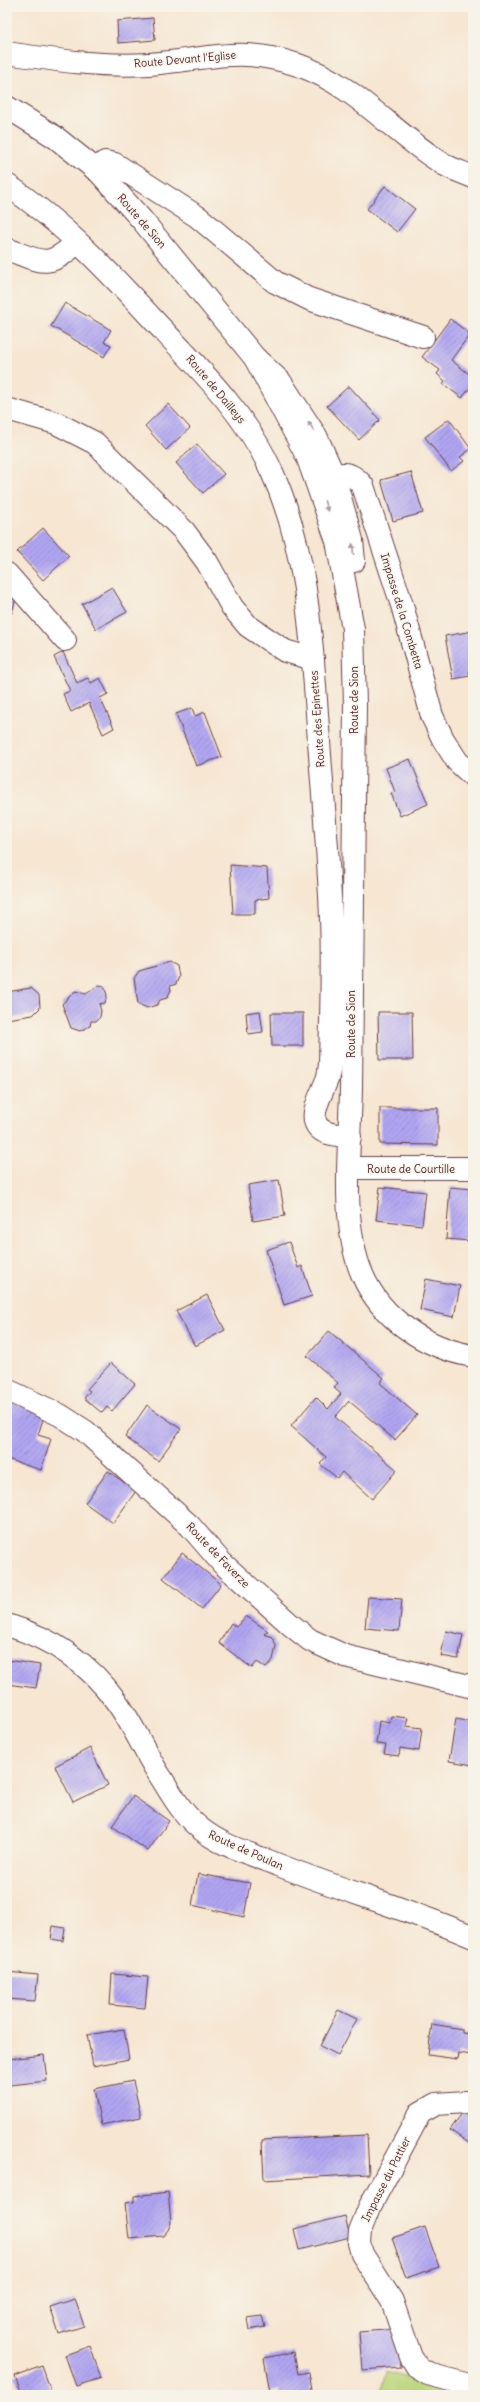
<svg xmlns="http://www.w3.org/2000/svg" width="480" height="2402" font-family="Delius,sans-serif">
	<defs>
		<pattern id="building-hatch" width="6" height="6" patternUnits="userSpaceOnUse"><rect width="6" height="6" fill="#b0a5f2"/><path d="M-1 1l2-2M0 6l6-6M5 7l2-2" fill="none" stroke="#9186c4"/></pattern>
	</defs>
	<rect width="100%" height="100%" fill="#f7f3e8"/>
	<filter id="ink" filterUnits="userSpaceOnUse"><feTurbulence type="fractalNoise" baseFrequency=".025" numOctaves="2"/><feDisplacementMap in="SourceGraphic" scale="8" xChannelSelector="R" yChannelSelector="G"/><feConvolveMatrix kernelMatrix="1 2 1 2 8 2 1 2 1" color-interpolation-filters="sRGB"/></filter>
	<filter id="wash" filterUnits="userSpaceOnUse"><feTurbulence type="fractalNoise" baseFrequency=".012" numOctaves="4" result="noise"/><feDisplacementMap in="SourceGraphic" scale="16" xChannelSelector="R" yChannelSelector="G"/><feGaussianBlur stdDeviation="0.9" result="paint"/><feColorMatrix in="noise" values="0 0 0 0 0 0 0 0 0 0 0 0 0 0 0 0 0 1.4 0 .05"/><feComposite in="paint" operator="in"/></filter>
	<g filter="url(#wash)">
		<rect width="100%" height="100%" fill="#f6e6d2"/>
		<!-- garden -->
		<path fill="#bad57a" stroke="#827a52" d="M387,2372L470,2395H380Z"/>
		<g id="blocks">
			<!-- building -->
			<g fill="url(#building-hatch)">
				<path d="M153,18L155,40L118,43L117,21Z"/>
				<path d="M385,186L415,209L397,232L367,209Z"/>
				<path d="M65,303L111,330L104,342L111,345L104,357L51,326Z"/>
				<path d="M450,319L470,334L451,360L473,377V384L462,398L443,384L445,381L437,374L440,370L422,357Z"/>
				<path d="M349,386L380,420L359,440L327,406Z"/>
				<path d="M168,404L190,428L166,450L145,426Z"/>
				<path d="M449,419L471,449L460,457L464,461L451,471L425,437Z"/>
				<path d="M197,444L224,474L203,493L176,463Z"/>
				<path d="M411,472L423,513L393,521L381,480Z"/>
				<path d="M43,528L69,556L43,580L17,552Z"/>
				<path d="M112,587L127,612L96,629L82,604Z"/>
				<path d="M7,592L17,594L12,613L7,612Z"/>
				<path d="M473,631V671L469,672L470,676L453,679L445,636Z"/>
				<path d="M63,652L77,683L88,678L91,683L100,678L108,694L100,698L114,728L103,734L89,703L71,712L63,694L70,691L54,657Z"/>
				<path d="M192,708L195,716L205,712L222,757L196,766L176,714Z"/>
				<path d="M410,759L428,804L400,816L391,793L395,792L386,768Z"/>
				<path d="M230,865L267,868L269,898L255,900V914H233Z"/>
				<path d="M170,962L177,966L179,977L176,984L170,986L171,990L167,998L160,1000L157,1005L147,1008L138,1004L134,978L139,971Z"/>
				<path d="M99,985L104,986L107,995L105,1003L99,1004L101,1011L100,1017L96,1021H91L90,1026L80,1031L71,1028L62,1004L75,991L86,994Z"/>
				<path d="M31,988L39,995L40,1008L33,1015L7,1019V992Z"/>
				<path d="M260,1011L263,1032L248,1034L246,1013Z"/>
				<path d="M378,1012H412L413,1060H379Z"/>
				<path d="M271,1013H303V1046H272Z"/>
				<path d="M380,1108H438V1145L380,1144Z"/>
				<path d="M279,1180L285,1216L253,1221L248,1185Z"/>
				<path d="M380,1187L426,1192L422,1225L376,1220Z"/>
				<path d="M450,1187L473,1189V1224H470L469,1241L446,1239Z"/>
				<path d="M289,1242L298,1268L302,1266L312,1296L284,1305L266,1250Z"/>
				<path d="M426,1279L460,1286L454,1317L420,1310Z"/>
				<path d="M207,1295L225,1330L195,1346L176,1311Z"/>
				<path d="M329,1331L384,1378L380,1383L417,1415L395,1440L349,1401L335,1417L397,1470L372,1499L342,1472L337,1478L320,1464L326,1457L291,1426L316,1397L328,1409L341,1394L334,1388L338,1383L307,1356Z"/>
				<path d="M111,1363L135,1384L112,1411L107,1407L102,1413L84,1398L90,1391L87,1389Z"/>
				<path d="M7,1401L45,1413L38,1435L51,1439L41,1470L7,1459Z"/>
				<path d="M147,1405L181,1429L158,1461L125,1437Z"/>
				<path d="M108,1471L136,1491L113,1523L85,1503Z"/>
				<path d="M182,1553L221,1584L202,1609L163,1578Z"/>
				<path d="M368,1597L402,1599L399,1631L365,1628Z"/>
				<path d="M246,1616L268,1631L264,1634L273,1637L276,1646L273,1660L266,1668L257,1662L252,1668L219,1643L231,1623L236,1627Z"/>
				<path d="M446,1631L463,1635L458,1659L441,1656Z"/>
				<path d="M7,1660L40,1665L36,1688L7,1684Z"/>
				<path d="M391,1716L408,1718L406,1726L422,1728L419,1751L400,1748L399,1756L384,1754L386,1745L376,1744L379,1721L390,1723Z"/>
				<path d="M456,1719L473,1722V1765L449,1761Z"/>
				<path d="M90,1748L108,1785L73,1802L55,1766Z"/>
				<path d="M133,1796L169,1821L148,1851L112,1826Z"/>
				<path d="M198,1874L250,1883L244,1917L192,1905Z"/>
				<path d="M53,1926L65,1928L63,1941L51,1939Z"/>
				<path d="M7,1972L38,1975L35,2001L7,1999Z"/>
				<path d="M112,1974L148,1977L145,2008L110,2005Z"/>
				<path d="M338,2010L357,2019L338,2055L320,2046Z"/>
				<path d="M432,2024L462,2029V2033L473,2034L472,2055L458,2053L457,2059L428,2055Z"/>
				<path d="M124,2029L129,2059L93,2066L87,2035Z"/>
				<path d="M44,2055L47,2081L10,2085L8,2059Z"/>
				<path d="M133,2081L141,2117L101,2125L94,2089Z"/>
				<path d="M473,2098V2146L450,2130Z"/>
				<path d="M367,2135L369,2174L264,2180L262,2140Z"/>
				<path d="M168,2192L171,2223L168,2230L163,2236L129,2239L125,2203L134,2202V2196Z"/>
				<path d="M345,2216L350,2237L299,2250L294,2229Z"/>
				<path d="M425,2227L439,2267L406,2278L392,2238Z"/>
				<path d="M75,2299L84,2326L59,2334L50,2307Z"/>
				<path d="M262,2316L265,2327L249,2330L247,2318Z"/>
				<path d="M398,2329L401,2367L362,2370L359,2332Z"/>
				<path d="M90,2346L101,2378L76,2386L65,2355Z"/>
				<path d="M294,2352L298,2374L309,2372L313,2395H281L280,2391L270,2392L264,2358Z"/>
				<path d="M42,2366L51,2391L39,2395H22L15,2376Z"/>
			</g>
		</g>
	</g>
	<g filter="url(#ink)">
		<use href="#blocks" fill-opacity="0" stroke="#643d44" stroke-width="1"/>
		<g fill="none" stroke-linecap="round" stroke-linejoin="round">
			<!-- street casing -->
			<g stroke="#643d44" stroke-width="24">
				<g id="street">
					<path d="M7,53C54,60 101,67 149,64C207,60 238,45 298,65C355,84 394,135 445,165C454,170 464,173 473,177"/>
					<path d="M95,169L105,162L115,164L198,217L275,282L309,299L423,337"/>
					<path d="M7,185C65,224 113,276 160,327C202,371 247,416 272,472C310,555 312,651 319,741C323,800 329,860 331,919C333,967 331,1016 330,1064C329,1070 329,1076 326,1082C321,1096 302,1125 328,1133C335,1135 343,1136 350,1137"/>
					<path d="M7,249C42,262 48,270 77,242"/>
					<path d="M7,409L56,423L95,443L184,531L207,562L232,607L248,626L285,651L313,659"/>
					<path d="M319,483C337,474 348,467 363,486L402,605L432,716L443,739L457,761L473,776"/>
					<path d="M7,574L65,640"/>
					<path d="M349,1168H473"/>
					<path d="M7,1390L60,1415L85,1431L190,1526L222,1563L291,1625L310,1640L345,1656L473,1687"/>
					<path d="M7,1625C51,1638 89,1663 116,1701C134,1725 145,1754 162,1779C173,1797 184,1816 201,1829C219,1844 245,1852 266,1860C334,1888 406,1908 473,1937"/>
					<path d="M466,2102L436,2104L420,2113L369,2208L360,2231L359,2243L362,2254L392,2301L411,2357L418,2368L428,2374L473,2386"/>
				</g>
			</g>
			<!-- secondary casing -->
			<g stroke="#643d44" stroke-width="24">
				<g id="secondary">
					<path d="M7,107L55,137L99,172L142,220L255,358L280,381L316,436L334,476L352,540L354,561"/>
					<path d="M255,358L307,456L337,541L353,629L355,705C353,833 352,961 351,1089C350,1145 340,1223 362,1274C381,1319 426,1348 473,1356"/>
				</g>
			</g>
			<!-- street -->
			<use href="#street" stroke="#fff" stroke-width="22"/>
			<!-- secondary -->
			<use href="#secondary" stroke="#fff" stroke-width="22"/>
		</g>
		<!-- one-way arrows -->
		<defs><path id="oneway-solid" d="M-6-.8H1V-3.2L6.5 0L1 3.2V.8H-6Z"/></defs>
		<g fill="#ae9aa0">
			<use href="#oneway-solid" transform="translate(311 426) rotate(-121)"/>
			<use href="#oneway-solid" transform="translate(326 506) rotate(72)"/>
			<use href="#oneway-solid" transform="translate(353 549) rotate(-96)"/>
		</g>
	</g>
	<g text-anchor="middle" stroke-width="3" stroke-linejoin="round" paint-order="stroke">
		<!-- street labels -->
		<g font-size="11" fill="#4a1f2b" stroke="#f7f3e8">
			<text transform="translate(185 59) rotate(-5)" y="4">Route Devant l'Eglise</text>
			<text transform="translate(142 221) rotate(49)" y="4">Route de Sion</text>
			<text transform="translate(216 389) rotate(50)" y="4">Route de Dailleys</text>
			<text transform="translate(402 611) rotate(73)" y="4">Impasse de la Combetta</text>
			<text transform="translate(354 700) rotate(-90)" y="4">Route de Sion</text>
			<text transform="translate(317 719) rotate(-94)" y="4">Route des Epinettes</text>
			<text transform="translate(351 1024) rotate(-90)" y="4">Route de Sion</text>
			<text x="411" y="1173">Route de Courtille</text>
			<text transform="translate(218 1555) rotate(46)" y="4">Route de Faverze</text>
			<text transform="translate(246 1850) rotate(24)" y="4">Route de Poulan</text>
			<text transform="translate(386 2179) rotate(-63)" y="4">Impasse du Pattier</text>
		</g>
	</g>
	<!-- margin -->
	<rect width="480" height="2402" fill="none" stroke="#f7f3e8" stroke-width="24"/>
</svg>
